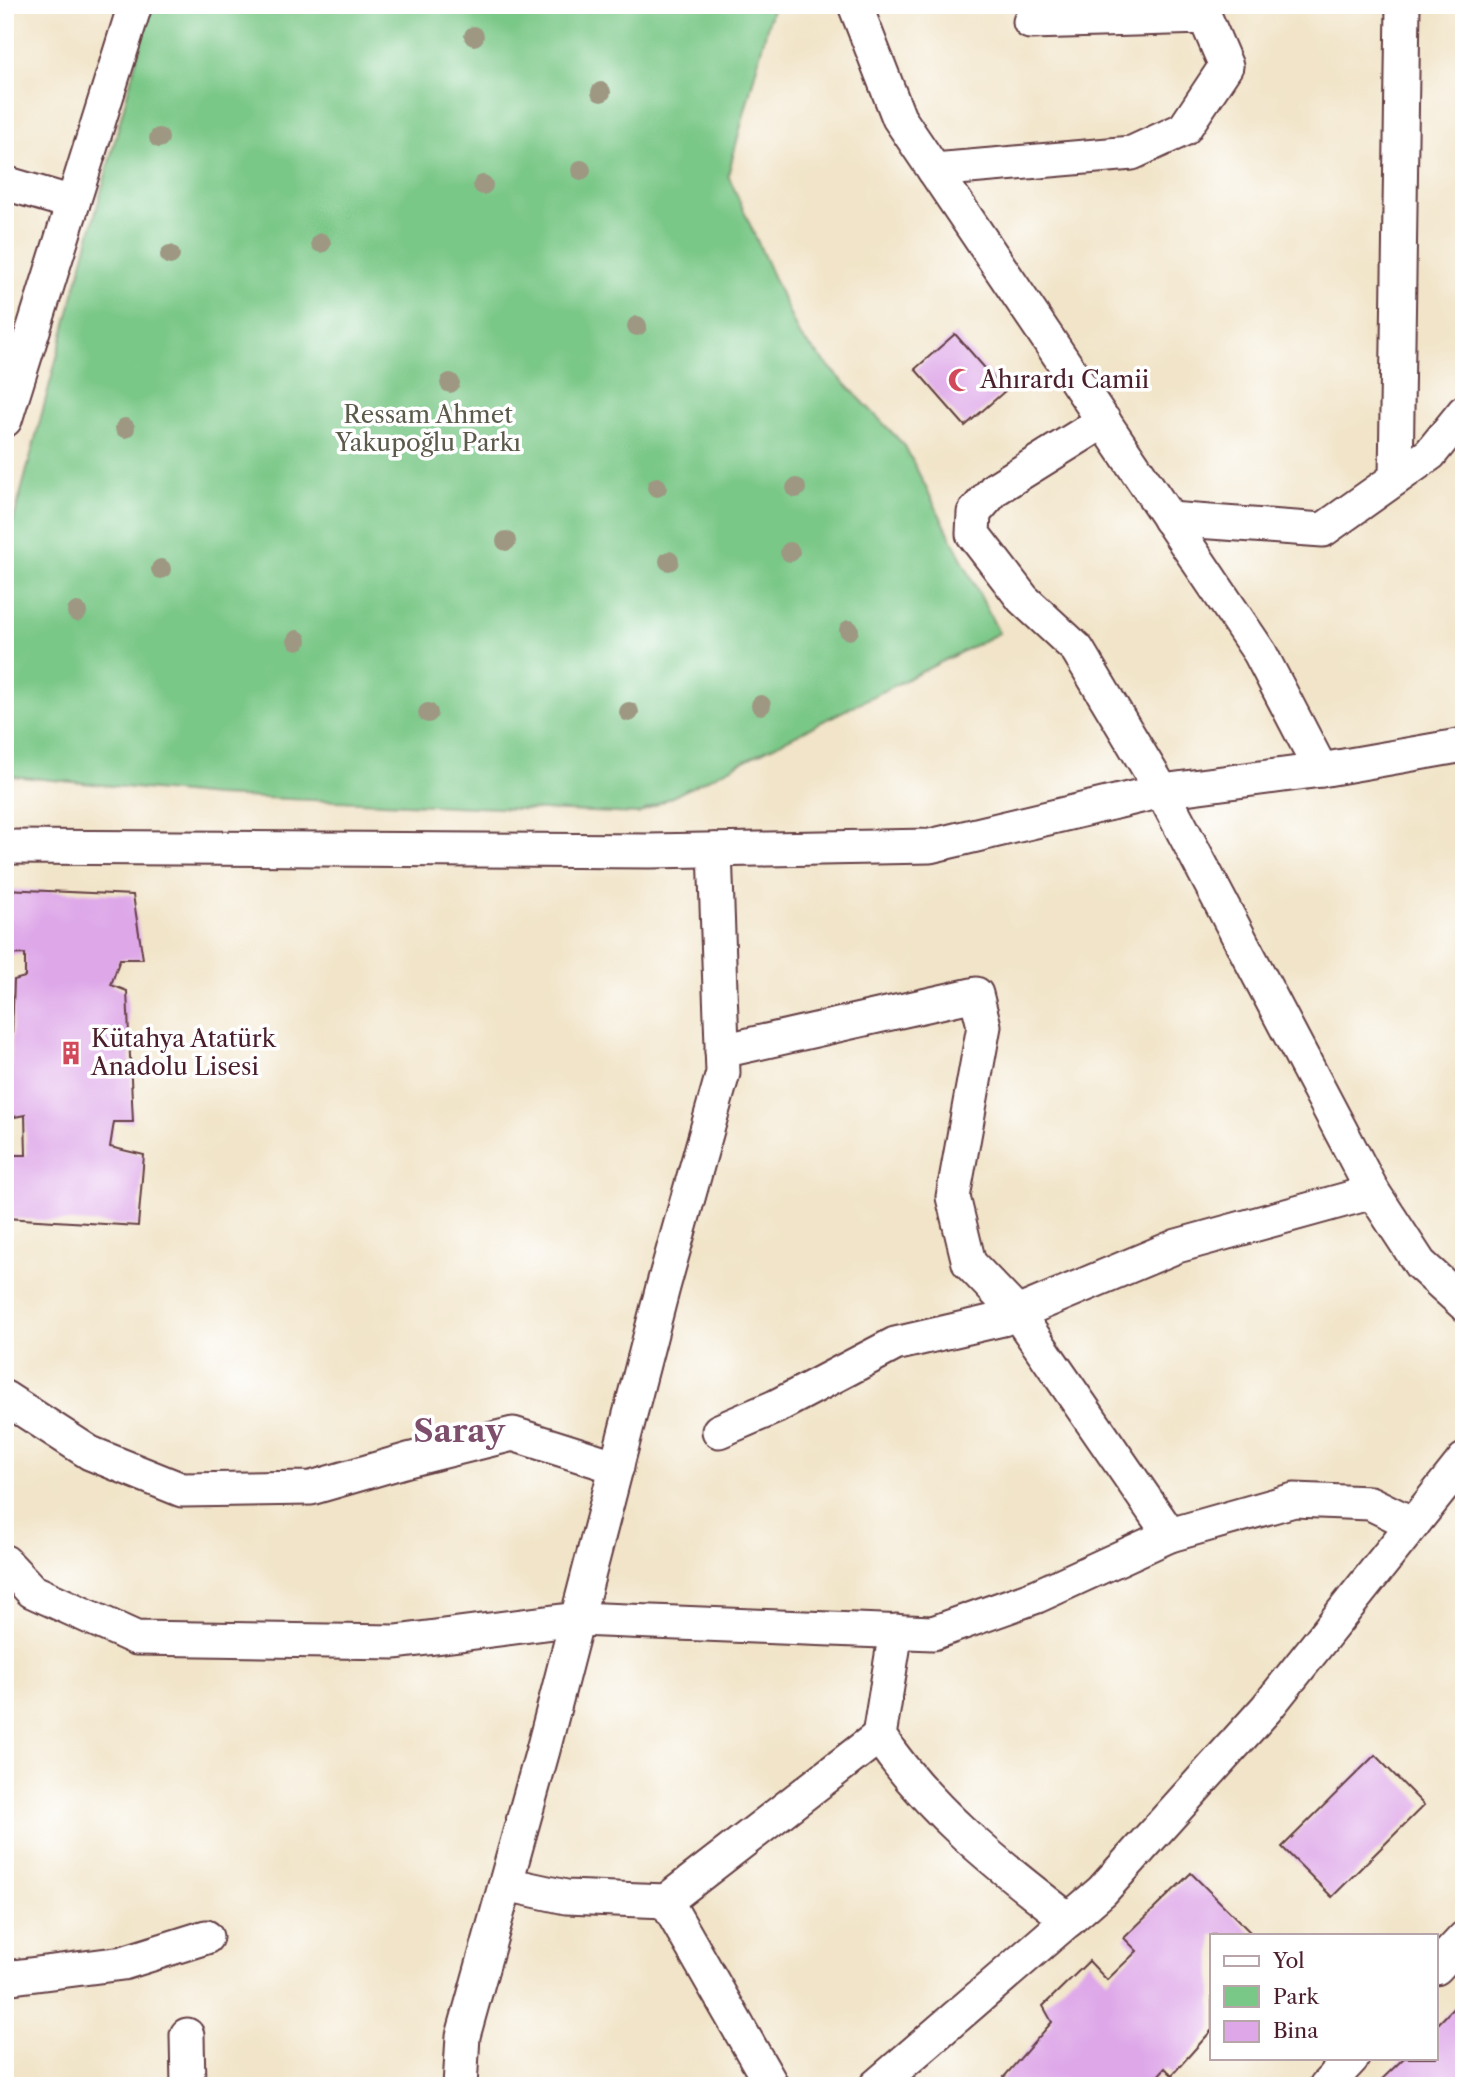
<svg xmlns="http://www.w3.org/2000/svg" width="1469" height="2091" font-family="'Libre Caslon Text',serif">
	<rect width="100%" height="100%" fill="#fff"/>
	<filter id="ink" filterUnits="userSpaceOnUse"><feTurbulence type="fractalNoise" baseFrequency=".0143" numOctaves="2"/><feDisplacementMap in="SourceGraphic" scale="14" xChannelSelector="R" yChannelSelector="G"/><feConvolveMatrix kernelMatrix="1 2 1 2 8 2 1 2 1" color-interpolation-filters="sRGB"/></filter>
	<filter id="wash" filterUnits="userSpaceOnUse"><feTurbulence type="fractalNoise" baseFrequency=".00686" numOctaves="4" result="noise"/><feDisplacementMap in="SourceGraphic" scale="28" xChannelSelector="R" yChannelSelector="G"/><feGaussianBlur stdDeviation="1.57" result="paint"/><feColorMatrix in="noise" values="0 0 0 0 0 0 0 0 0 0 0 0 0 0 0 0 0 1.4 0 .05"/><feComposite in="paint" operator="in"/></filter>
	<g filter="url(#wash)">
		<rect width="100%" height="100%" fill="#f1e4c8"/>
		<!-- green -->
		<path fill="#7ac887" stroke="#627459" stroke-width="2" d="M151,5H773L728,175L799,335L905,446L999,633L638,814L215,796L12,776L5,770V552Z"/>
		<g id="blocks">
			<!-- building -->
			<g fill="#dea7e8">
				<path d="M955,334L1005,391L965,426L915,369Z"/>
				<path d="M5,889L133,895L143,959H120L111,985L127,991L133,1122H114L110,1147L144,1155L138,1226L5,1218V1155H26L25,1115L9,1118L14,980L25,977V954L5,955Z"/>
				<path d="M1375,1755L1424,1805L1332,1897L1282,1847Z"/>
				<path d="M1191,1873L1253,1935H1212V2030L1172,2075L1165,2068L1149,2086H996L1052,2022L1043,2006L1089,1961L1107,1980L1137,1951L1124,1938Z"/>
				<path d="M1464,1997V2086H1383L1379,2082L1404,2058H1436V2026Z"/>
			</g>
		</g>
	</g>
	<g filter="url(#ink)">
		<use href="#blocks" fill-opacity="0" stroke="#633d43" stroke-width="2"/>
		<g fill="none" stroke-linecap="round" stroke-linejoin="round">
			<!-- minor casing -->
			<g stroke="#633d43" stroke-width="37">
				<g id="minor">
					<path d="M855,5L899,118L1260,653L1321,770"/>
					<path d="M934,170L1132,153L1184,129L1226,66L1205,17L1030,22"/>
					<path d="M5,183L73,203"/>
					<path d="M5,420L135,5"/>
					<path d="M1104,421L995,489L974,513L973,534L1023,599L1077,649L1162,791L1373,1192L1420,1264L1464,1304"/>
					<path d="M1396,478L1403,5"/>
					<path d="M1169,519L1323,530L1430,454L1464,412"/>
					<path d="M5,847L650,851L930,846L1162,791L1321,770L1464,745"/>
					<path d="M5,1398L90,1453L182,1490L311,1488L408,1460L513,1434L617,1467"/>
					<path d="M719,1431L775,1407L895,1344L1003,1319L1177,1246L1373,1192"/>
					<path d="M1170,1535L1294,1500L1370,1503L1413,1524"/>
					<path d="M5,1562L32,1591L136,1638L396,1642L577,1619L933,1633L1037,1596L1170,1535L1017,1313L969,1263L953,1197L984,1026L976,994L722,1051"/>
					<path d="M896,1631L879,1736C928,1810 999,1866 1069,1920"/>
					<path d="M506,1884L566,1897L666,1901L879,1736"/>
					<path d="M666,1901L772,2086"/>
					<path d="M1436,1968L1464,1938"/>
					<path d="M5,1978L123,1963L206,1937"/>
					<path d="M187,2035L188,2086"/>
					<path d="M460,2086L463,2036L543,1750L663,1287L723,1073L715,850"/>
					<path d="M876,2086L1102,1891L1266,1709L1464,1460"/>
					<path d="M1326,2086L1352,2058"/>
				</g>
			</g>
			<!-- minor -->
			<use href="#minor" stroke="#fff" stroke-width="33"/>
		</g>
		<!-- trees -->
		<g fill="#9e9883">
			<circle cx="474" cy="36" r="10"/>
			<circle cx="601" cy="92" r="10"/>
			<circle cx="159" cy="138" r="10"/>
			<circle cx="581" cy="170" r="10"/>
			<circle cx="483" cy="185" r="10"/>
			<circle cx="321" cy="243" r="10"/>
			<circle cx="170" cy="255" r="10"/>
			<circle cx="637" cy="326" r="10"/>
			<circle cx="450" cy="383" r="10"/>
			<circle cx="125" cy="428" r="10"/>
			<circle cx="657" cy="487" r="10"/>
			<circle cx="796" cy="488" r="10"/>
			<circle cx="506" cy="541" r="10"/>
			<circle cx="790" cy="552" r="10"/>
			<circle cx="669" cy="561" r="10"/>
			<circle cx="161" cy="569" r="10"/>
			<circle cx="77" cy="612" r="10"/>
			<circle cx="849" cy="630" r="10"/>
			<circle cx="297" cy="640" r="10"/>
			<circle cx="761" cy="705" r="10"/>
			<circle cx="629" cy="712" r="10"/>
			<circle cx="428" cy="713" r="10"/>
		</g>
	</g>
	<!-- icons -->
	<defs>
		<g id="mosque-bare" transform="scale(1.89)"><path d="M3.5-4.9A6 6 0 1 0 3.5 4.9A5 5 0 1 1 3.5-4.9Z" fill="#d1495b" stroke="#fff" stroke-width="2.5" paint-order="stroke"/></g>
		<g id="building-bare" transform="scale(1.89)"><path d="M-4-6H4V6H1V3H-1V6H-4ZM-2.5-4.3h1.7v1.8h-1.7ZM.8-4.3h1.7v1.8H.8ZM-2.5-1h1.7V.8h-1.7ZM.8-1h1.7V.8H.8Z" fill="#d1495b" stroke="#fff" stroke-width="2.5" paint-order="stroke"/></g>
	</defs>
	<g fill-rule="evenodd">
		<use href="#mosque-bare" x="960" y="380"/>
		<use href="#building-bare" x="71" y="1053"/>
	</g>
	<g text-anchor="middle" stroke-width="7" stroke-linejoin="round" paint-order="stroke">
		<!-- poi labels -->
		<g font-size="24" fill="#4a1f2b" stroke="#fff" text-anchor="start">
			<text x="980" y="388">Ahırardı Camii</text>
			<text x="91" y="1047">Kütahya Atatürk<tspan x="91" dy="28">Anadolu Lisesi</tspan></text>
		</g>
		<!-- park labels -->
		<g font-size="24" fill="#5b5a4b" stroke="#fff">
			<text x="428" y="423">Ressam Ahmet<tspan x="428" dy="28">Yakupoğlu Parkı</tspan></text>
		</g>
		<!-- district labels -->
		<g font-size="32" font-weight="bold" fill="#7e4f6d" stroke="#fff">
			<text x="459" y="1442">Saray</text>
		</g>
	</g>
	<!-- margin -->
	<rect width="1469" height="2091" fill="none" stroke="#fff" stroke-width="28"/>
	<!-- legend -->
	<rect x="1210" y="1934" width="228" height="126" fill="#ffffff" stroke="#b7a5aa" stroke-width="2"/>
	<rect x="1224" y="1956" width="35" height="10" fill="#ffffff" stroke="#b7a5aa" stroke-width="2"/>
	<text x="1273" y="1968" font-size="21" fill="#4a1f2b">Yol</text>
	<rect x="1224" y="1986" width="35" height="21" fill="#7ac887" stroke="#b7a5aa" stroke-width="2"/>
	<text x="1273" y="2004" font-size="21" fill="#4a1f2b">Park</text>
	<rect x="1224" y="2021" width="35" height="21" fill="#dea7e8" stroke="#b7a5aa" stroke-width="2"/>
	<text x="1273" y="2038" font-size="21" fill="#4a1f2b">Bina</text>
</svg>
